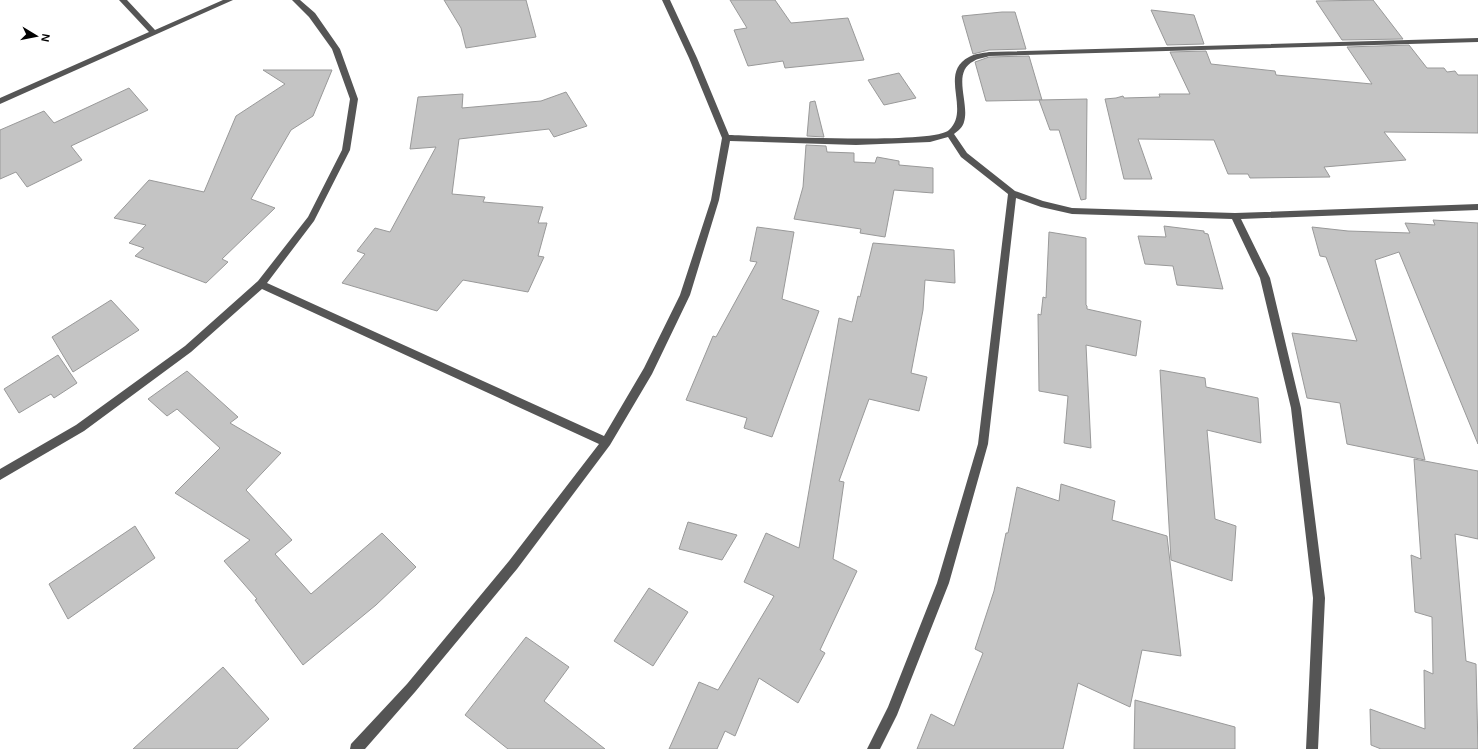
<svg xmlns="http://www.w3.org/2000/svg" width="1478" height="749" font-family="Helvetica,sans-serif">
	<rect width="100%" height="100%" fill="#fff"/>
	<!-- building -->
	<g fill="#c4c4c4" stroke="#999">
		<path d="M444,0H526L536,37L466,48L461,28Z"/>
		<path d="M730,0H775L791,23L848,18L864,60L785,68L783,61L748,66L734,30L747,28Z"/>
		<path d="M1373,0L1403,39L1342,40L1316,1Z"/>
		<path d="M1151,10L1194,15L1204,44L1167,45Z"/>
		<path d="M1002,12H1015L1026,49L989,50L973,54L962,16Z"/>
		<path d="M1409,45L1427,68H1444L1447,72L1455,71L1458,75H1478V133L1384,132L1406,160L1324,167L1330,177L1250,178L1248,174H1228L1214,140L1138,139L1152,179H1124L1105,99L1116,98L1123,96L1124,98L1160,97L1159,94H1190L1170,52L1206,51L1211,64L1275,71L1276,75L1372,84L1347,47Z"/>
		<path d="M1029,56L1042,100L986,101L975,62L989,57Z"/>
		<path d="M263,70H332L313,116L291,130L251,199L275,208L222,259L228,262L206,283L135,256L144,248L129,243L146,225L114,218L149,180L204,192L236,116L285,84Z"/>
		<path d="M899,73L916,98L884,105L868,80Z"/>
		<path d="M129,88L148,110L71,146L82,160L27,187L16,172L0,179V130L44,111L54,123Z"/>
		<path d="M566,92L587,126L554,137L549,129L459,139L452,194L485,197L483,202L543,207L538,223H547L538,256L544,257L528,292L463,280L437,311L342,283L365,254L357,251L375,228L390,232L436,147L410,149L418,97L463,94L462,108L541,101Z"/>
		<path d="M1087,99L1086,199L1081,200L1059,130H1050L1039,100Z"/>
		<path d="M815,101L824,137L807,136L810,102Z"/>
		<path d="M806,145L826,146L827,152L854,153V162L875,163L877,157L899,161V165L933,168V193L894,190L885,237L860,233L861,229L794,219L803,187Z"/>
		<path d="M1433,220L1478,223V444L1399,252L1375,260L1425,460L1347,444L1340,403L1307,398L1292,333L1357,341L1326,257L1320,256L1312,227L1348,231L1410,233L1405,223L1435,225Z"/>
		<path d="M1164,226L1204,231V233L1208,234L1223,289L1177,285L1173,266L1145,264L1138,236L1166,237Z"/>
		<path d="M757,227L794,232L782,299L819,311L772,437L744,428L747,418L686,400L713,336L716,337L757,262L750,261Z"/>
		<path d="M1049,232L1086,238V305L1087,306V309L1141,321L1136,356L1086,345L1091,448L1064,443L1068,396L1039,391L1038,314L1041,315L1043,297L1046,298Z"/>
		<path d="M873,243L954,250L955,283L925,280L923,310L911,373L927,377L919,411L869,399L839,481L844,482L833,559L857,571L820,650L825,653L798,703L759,678L735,736L725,731L717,749H669L699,682L718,690L774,596L744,582L766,533L799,548L839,318L852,322L858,296L860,297Z"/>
		<path d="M111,300L139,330L73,372L52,337Z"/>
		<path d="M58,355L77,383L54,398L51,394L19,413L4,389Z"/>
		<path d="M1160,370L1205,378L1206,387L1258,398L1261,443L1207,430L1215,519L1236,526L1232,581L1171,560Z"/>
		<path d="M187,371L238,417L230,423L281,453L246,490L292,540L275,554L311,594L382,533L416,567L376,605L303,665L255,600L257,599L224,561L250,540L175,493L220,448L177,409L167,416L148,399Z"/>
		<path d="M1414,459L1478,471V539L1455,534L1466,661L1476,664L1478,749H1381L1371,745L1370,709L1425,729L1424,670L1433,674L1432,617L1415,612L1411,555L1421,559Z"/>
		<path d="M1061,484L1115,501L1112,520L1167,536L1181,656L1142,650L1130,707L1078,683L1063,749H917L931,714L954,726L983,653L975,649L994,591L1006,533H1008L1017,487L1059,501Z"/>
		<path d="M688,522L737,535L722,560L679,549Z"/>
		<path d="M135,526L155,558L68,619L49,584Z"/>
		<path d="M649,588L688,612L653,666L614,641Z"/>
		<path d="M526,637L569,667L544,701L605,749H508L465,715Z"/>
		<path d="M223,667L269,719L237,749H133Z"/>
		<path d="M1135,700L1235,727V749H1134Z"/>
	</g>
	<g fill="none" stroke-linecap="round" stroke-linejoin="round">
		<!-- minor -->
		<g fill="#555" fill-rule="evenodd">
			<path d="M119,0H127L155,30L223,0H233L0,104V98L149,32Z"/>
			<path d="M292,0H300L315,13L340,49L358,99L350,150L314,221L267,283L604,436L644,368L680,295L711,200L722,138L689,58L662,0H670L697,58L729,135C760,136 933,145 949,130C971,110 938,73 969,57C974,54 983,53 989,52L1478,38V42L989,56C984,58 978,58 974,61C951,72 970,103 964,122C963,127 958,131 954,134L967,153L1015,191L1043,201L1072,208L1235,213L1478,204V210L1241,219L1270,278L1301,408L1325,598L1318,749H1306L1313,598L1291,408L1260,278L1232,219L1072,214L1041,207L1016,198L988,444L949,583L897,715L880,749H867L888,707L937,583L978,444L1008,194L961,157L948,137L930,142L856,145L730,141L719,200L690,295L652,374L610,445L517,569L415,692L365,749H350L351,744L407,684L509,561L599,444L262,289L191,352L84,431L0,480V469L76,425L185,346L258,281L308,217L342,150L350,99L332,49L309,17Z"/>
		</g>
	</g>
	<!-- north arrow -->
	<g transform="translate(36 36) rotate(100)" stroke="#ffffff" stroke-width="3" paint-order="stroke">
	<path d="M0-3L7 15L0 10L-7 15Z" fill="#000000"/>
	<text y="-6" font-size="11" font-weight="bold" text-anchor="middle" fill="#000000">N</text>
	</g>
</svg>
